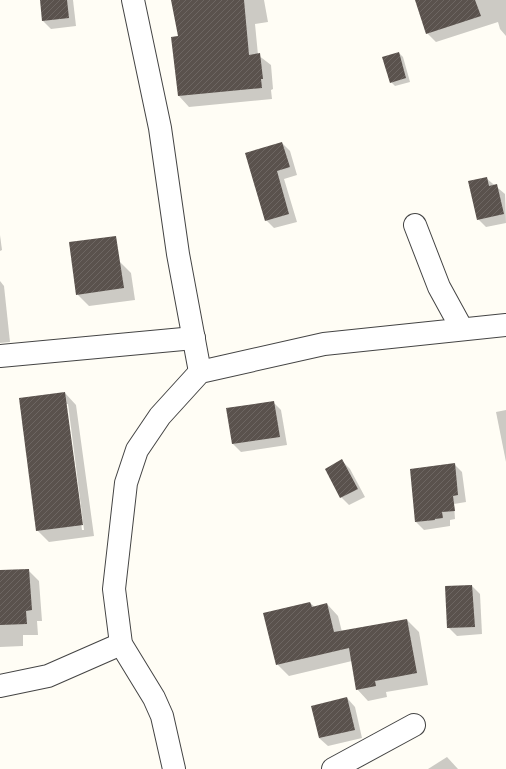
<svg xmlns="http://www.w3.org/2000/svg" width="506" height="769" font-family="'Zilla Slab',serif">
	<defs>
		<pattern id="building-hatch" width="6" height="6" patternUnits="userSpaceOnUse"><rect width="6" height="6" fill="#5a524d"/><path d="M-1 1l2-2M0 6l6-6M5 7l2-2" fill="none" stroke="#6d6662"/></pattern>
	</defs>
	<rect width="100%" height="100%" fill="#fffdf5"/>
	<!-- shadow -->
	<g fill="#0003" fill-rule="evenodd">
		<path d="M41,0H73L76,26L51,29L43,21Z"/>
		<path d="M172,0H264L268,22L255,24L258,55L271,65L273,89L271,90L272,99L189,107L179,96V37Z"/>
		<path d="M416,0H506V36L500,29L498,22L436,42L427,33Z"/>
		<path d="M399,53L403,57L410,82L395,86L391,82Z"/>
		<path d="M282,143L290,151L297,175L284,179L297,222L274,228L266,220Z"/>
		<path d="M486,178L505,194L506,223L486,227L478,219Z"/>
		<path d="M0,235L2,250L0,251Z"/>
		<path d="M119,261L131,273L135,300L89,306L77,294Z"/>
		<path d="M0,281L4,286L10,342L0,343Z"/>
		<path d="M65,393L76,405L94,536L49,542L37,530ZM66,404H68L84,530H82Z"/>
		<path d="M273,402L281,410L287,445L241,452L233,444L227,409Z"/>
		<path d="M506,410V462L496,412Z"/>
		<path d="M342,461L350,469L365,497L349,505L341,497Z"/>
		<path d="M454,464L462,472L466,502L454,504L455,519L450,520V526L424,530L416,522Z"/>
		<path d="M28,570L39,581L42,621H37L38,635H23V646L0,647V571Z"/>
		<path d="M472,586L480,594L482,634L457,636L448,627L446,587Z"/>
		<path d="M310,603L315,607L327,604L338,616L342,632L407,620L419,632L428,685L386,692L387,697L368,701L357,689L352,661L289,676L277,664Z"/>
		<path d="M347,698L355,707L362,738L328,746L319,738Z"/>
		<path d="M447,757L458,769H428Z"/>
	</g>
	<!-- building -->
	<g fill="url(#building-hatch)">
		<path d="M40,0H67L69,18L42,21Z"/>
		<path d="M171,0H244L249,55L260,53L263,79H261L262,88L178,96L171,37L178,36Z"/>
		<path d="M415,0H475L481,16L426,34Z"/>
		<path d="M399,52L406,78L390,83L382,57Z"/>
		<path d="M282,142L290,167L277,171L289,214L265,221L245,153Z"/>
		<path d="M487,177L489,186L497,184L504,214L477,220L468,181Z"/>
		<path d="M116,236L124,288L76,295L69,242Z"/>
		<path d="M65,392L83,525L36,531L19,398Z"/>
		<path d="M274,401L280,437L232,444L226,408Z"/>
		<path d="M342,459L358,489L340,498L325,469Z"/>
		<path d="M455,463L458,495L453,496L455,511L442,512L443,518L435,519V520L415,522L410,469Z"/>
		<path d="M29,569L32,610L26,611L27,624L0,625V570Z"/>
		<path d="M472,585L475,627L447,628L445,586Z"/>
		<path d="M310,602L312,607L327,603L334,632L407,619L417,673L375,681L376,686L356,690L349,648L276,665L263,613Z"/>
		<path d="M347,697L355,730L319,738L311,706Z"/>
	</g>
	<g fill="none" stroke-linecap="round" stroke-linejoin="round">
		<!-- minor casing -->
		<g stroke="#444" stroke-width="24">
			<g id="minor">
				<path d="M133,0L160,128L178,254L200,372"/>
				<path d="M415,225L439,287L462,329"/>
				<path d="M0,356L194,338"/>
				<path d="M0,686L48,676L121,644"/>
				<path d="M174,769L162,716L154,698L121,644L114,589L126,483L137,450L160,416L200,372L324,344L506,325"/>
				<path d="M333,769L414,725"/>
			</g>
		</g>
		<!-- minor -->
		<use href="#minor" stroke="#fff" stroke-width="22"/>
	</g>
</svg>
